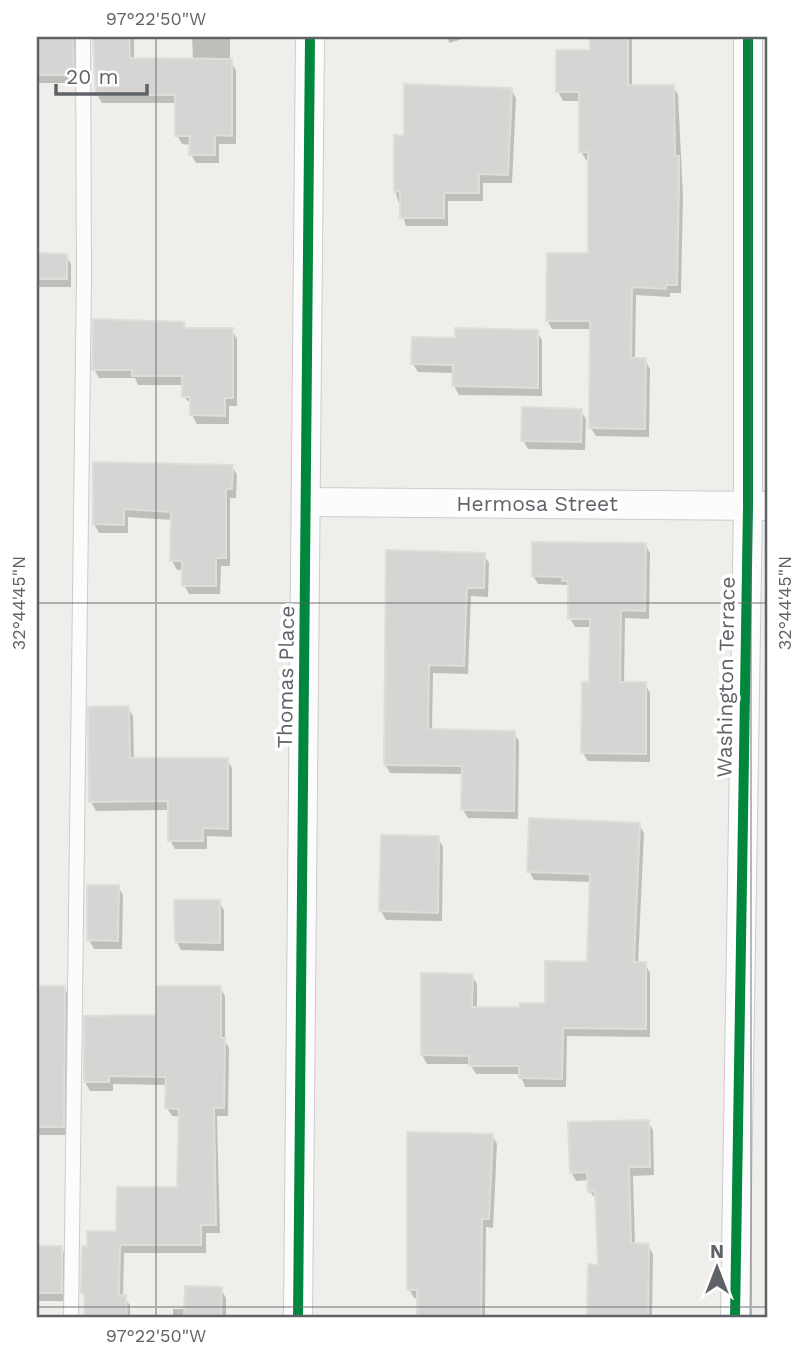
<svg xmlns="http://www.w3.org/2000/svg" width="804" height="1355" font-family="'Work Sans',sans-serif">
	<rect width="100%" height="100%" fill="#efeeea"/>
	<!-- shadow -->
	<g fill="#0003">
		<path d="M37,37H84L78,83H37Z"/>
		<path d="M94,37H134V60H193L192,37H230V61L236,70V144H219V163H196L191,154V145L182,144L177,135V103H102L97,94Z"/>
		<path d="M446,37H467L450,43Z"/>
		<path d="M592,37H632V86H673L678,95L683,196L681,293H670V297L636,295L635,359L645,360L650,369L649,437L596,436L591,428L592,329H552L547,320L589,255L590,160H586L581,151V101H563L558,92L592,52Z"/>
		<path d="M511,89L516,98L512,183H483V201H448V226H406L395,191L406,138Z"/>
		<path d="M37,256H66L71,264V287H37Z"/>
		<path d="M183,323L187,330H232L237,339V406H229V424H197L192,415V405L184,397V385H138L135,378H99L94,369Z"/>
		<path d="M537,332L542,340V396L459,395L454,386V373L418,372L413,364L457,340Z"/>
		<path d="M581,411L586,419L585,450L528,449L523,440Z"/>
		<path d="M94,463L232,466L237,475L236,498H230V566H221L220,594H189L184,585V570H177L172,561V520L128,517V533H99L94,524Z"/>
		<path d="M645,544L650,553L649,619L625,618L624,684H645L650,693V762L588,761L583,753L591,683V627H575L570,618L567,585L538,584L533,576Z"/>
		<path d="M388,552L484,555L489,563L488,597L471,596L468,674L433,673L432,731L514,733L519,741L518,819L468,818L463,810L464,774L390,773L385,764Z"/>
		<path d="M128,708L133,716L134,760H227L232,768V837L207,836V849H175L170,840V810L96,811L91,802Z"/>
		<path d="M639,824L644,833L638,964H645L650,973V1037L567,1036L566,1087H525L520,1074H476L470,1064H427L422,1055L472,976L477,984V1009H521L547,1005L589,963L591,882L534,880L529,871Z"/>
		<path d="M438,838L443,847L442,921L386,920L381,911Z"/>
		<path d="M118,887L123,895L122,949H94L89,940Z"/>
		<path d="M219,902L224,910V951L181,950L176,941Z"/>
		<path d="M37,986L64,988L69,996L68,1135H37Z"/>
		<path d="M220,988L225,996V1041L229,1048L228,1116H217L220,1233H206V1253H124L123,1297L130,1305V1318H86L83,1248L118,1233L178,1189L181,1117L172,1116L167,1108L168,1085L113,1084V1091H90L85,1082L158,1017Z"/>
		<path d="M648,1122L653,1130L654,1175L633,1176L635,1245H648L653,1254L652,1318H589L590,1266L600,1267L597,1200L589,1191V1180L576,1181L571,1172Z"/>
		<path d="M492,1135L497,1144L493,1228L486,1227L485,1318H418L419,1298H414L409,1289Z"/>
		<path d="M37,1248H61L66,1257V1301H37Z"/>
		<path d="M221,1289L226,1298V1318H173V1309H186Z"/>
	</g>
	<!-- building -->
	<g fill="#d6d5d3" stroke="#deddd9" stroke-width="2">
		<path d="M37,37H73L74,75H37Z"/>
		<path d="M93,37H129L130,58L232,59V136L215,135V155H189L190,136H175V95H96Z"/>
		<path d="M590,37H628V85H674L675,156H679V186L677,285H666V289L632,287L631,358H646L645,429L589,428L590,321H546L547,253H588V152H579V92H556V50H590Z"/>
		<path d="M404,84L512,88L508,175L479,174V193H444V218H400V191L394,192V135L404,136Z"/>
		<path d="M37,253L67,254V279H37Z"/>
		<path d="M93,319L184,322V328H233V398H225V416L190,415V397H182V376H132V370H92Z"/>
		<path d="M455,328L538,330V388L452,386L453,365L411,364L412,337L455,338Z"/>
		<path d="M522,407L582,409L581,442L521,441Z"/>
		<path d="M93,462L233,465L232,489H226V558H216V586H182V561H170L171,512L124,509V525L93,524Z"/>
		<path d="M532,542L646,543L645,611L621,610L620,682H646V754L581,753L582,682H589L590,619H568V581H562V577L532,576Z"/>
		<path d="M386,550L485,553L484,588H467L464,666L429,665L428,729L515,731L514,811L461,810L462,766L384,765Z"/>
		<path d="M129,706L130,758H228V829L203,828V841H168V801L89,802L88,707Z"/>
		<path d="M529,818L640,823L634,962H646V1029L563,1028L562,1079L519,1078V1066H469V1056L421,1055V973L473,974L472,1007H519L520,1003H545V961L587,962L590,874L527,872Z"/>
		<path d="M381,835L439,836L438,913L379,911Z"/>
		<path d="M87,885H119L118,941L87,940Z"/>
		<path d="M174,900H220V943L175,942Z"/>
		<path d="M37,986H65L64,1127H37Z"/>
		<path d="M156,986H221V1038H225L224,1108H214L216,1225H201V1245H120L119,1295H126L127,1318H85L84,1293H81L82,1246H87V1231H116L117,1187H177L179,1109L165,1108L166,1077L109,1076V1082H84V1016L156,1015Z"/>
		<path d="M649,1120L650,1167H629L631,1243L649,1244L648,1318H587L588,1264L598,1265L595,1191L588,1192L587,1172L570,1173L568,1122Z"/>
		<path d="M407,1132L493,1134L489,1219H482L481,1318H417V1290H407Z"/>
		<rect x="37" y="1246" width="25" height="47"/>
		<path d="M185,1286L222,1287L221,1318H184Z"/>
	</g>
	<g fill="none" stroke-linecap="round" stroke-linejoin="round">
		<!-- service casing -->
		<g stroke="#cbcccc" stroke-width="16">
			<path id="service" d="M71,1318L84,276L83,37"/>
		</g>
		<!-- minor casing -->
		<g stroke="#cbcccc" stroke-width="30">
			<g id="minor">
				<path d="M307,502L767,506"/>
				<path d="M298,1318L310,37"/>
				<path d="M735,1318L748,506V37"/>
			</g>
		</g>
		<!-- service -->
		<use href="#service" stroke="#fdfcfc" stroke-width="14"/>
		<!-- minor -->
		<use href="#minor" stroke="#fdfcfc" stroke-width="28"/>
		<!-- cycleway casing -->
		<g stroke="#fff" stroke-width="15">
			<g id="cycleway">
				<path d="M298,1318L310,37"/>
				<path d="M735,1318L748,506V37"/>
			</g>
		</g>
		<!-- cycleway -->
		<use href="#cycleway" stroke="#00873e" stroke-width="10"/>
	</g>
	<!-- ticks -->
	<path fill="none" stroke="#5f6368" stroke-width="2" stroke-opacity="0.45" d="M156,37V1318M751,37V1318M37,603H767M37,1307H767"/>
	<g text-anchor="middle" stroke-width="7" stroke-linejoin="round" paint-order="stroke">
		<!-- street labels -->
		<g font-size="21" fill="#5f6368" stroke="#fff">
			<text x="537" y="511">Hermosa Street</text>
			<text transform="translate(286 677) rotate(-89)" y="7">Thomas Place</text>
			<text transform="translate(726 677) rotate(-89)" y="7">Washington Terrace</text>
		</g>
	</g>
	<!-- border -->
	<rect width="804" height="1355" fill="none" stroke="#ffffff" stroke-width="77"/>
	<!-- north arrow -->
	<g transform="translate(717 1268)" stroke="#ffffff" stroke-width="5" paint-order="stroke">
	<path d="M0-5L12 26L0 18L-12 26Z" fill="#5f6368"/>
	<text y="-10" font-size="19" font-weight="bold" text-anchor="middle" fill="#5f6368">N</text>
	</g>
	<!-- scale -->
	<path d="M56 84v10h91v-10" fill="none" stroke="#5f6368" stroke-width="3.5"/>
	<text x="66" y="84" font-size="21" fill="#5f6368" stroke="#ffffff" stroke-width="5" paint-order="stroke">20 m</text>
	<rect x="38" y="38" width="728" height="1278" fill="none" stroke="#5f6368" stroke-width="2.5"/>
	<g font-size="18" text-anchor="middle" fill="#5f6368">
		<text x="156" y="25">97°22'50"W</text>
		<text transform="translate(19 603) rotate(-90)" y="6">32°44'45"N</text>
		<text transform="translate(785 603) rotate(-90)" y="6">32°44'45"N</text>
		<text x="156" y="1342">97°22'50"W</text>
	</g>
</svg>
